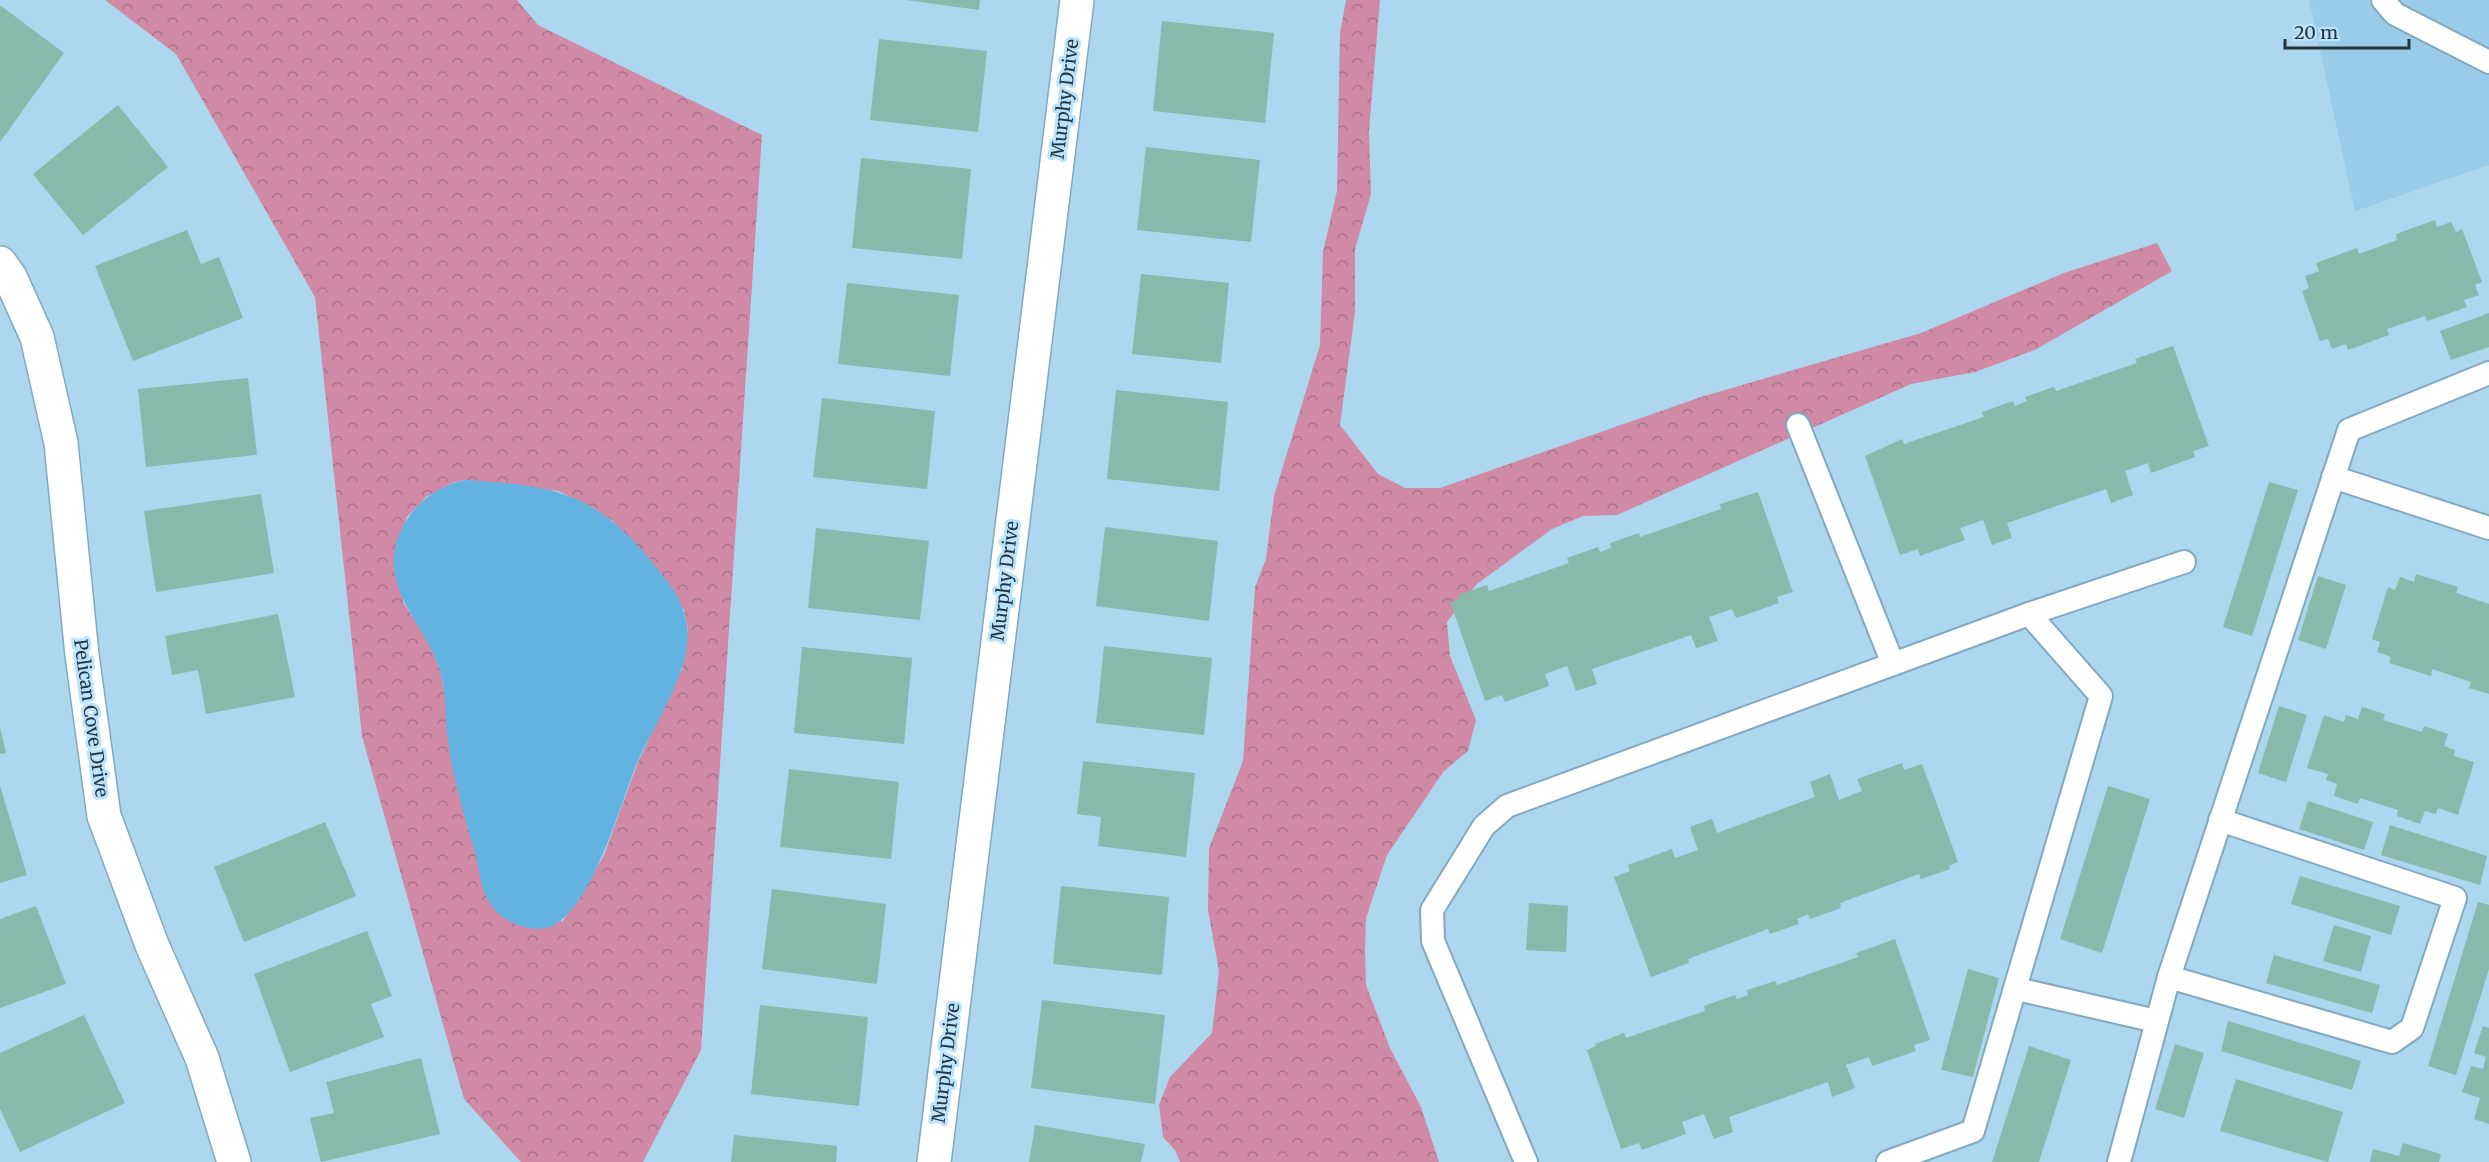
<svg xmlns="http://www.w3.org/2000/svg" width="2489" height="1162" font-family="Merriweather,serif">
	<defs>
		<pattern id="forest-crowns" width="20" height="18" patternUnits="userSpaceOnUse" patternTransform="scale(1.5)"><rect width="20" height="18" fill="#d08aa5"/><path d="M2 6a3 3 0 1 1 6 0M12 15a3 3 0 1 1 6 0" fill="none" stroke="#a97288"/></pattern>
	</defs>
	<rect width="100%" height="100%" fill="#add6ef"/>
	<!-- built -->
	<path fill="#9acbe8" d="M2309,0H2489V165L2355,211Z"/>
	<!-- forest -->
	<g fill="url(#forest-crowns)" fill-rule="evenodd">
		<path d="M105,0H517L538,25L762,135L701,1050L643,1162H521L464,1099L362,736L315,297L176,54ZM465,480L558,491L586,504L613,521L684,610L688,630L682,669L638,762L604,855L583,892L562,922L447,733L446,702L441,673L430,644L403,602L406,518L426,497L452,483Z"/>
		<path d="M1346,0H1380L1369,131L1371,194L1355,249V312L1340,425L1378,474L1405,488H1440L1701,397L1921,333L2064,273L2157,243L2172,271L2035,350L1975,372L1911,384L1617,515L1583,516L1552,529L1477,584L1447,622L1450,656L1476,720L1468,751L1444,771L1387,855L1366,918L1365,951L1366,985L1390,1048L1421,1107L1439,1162H1180L1175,1150L1163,1137L1159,1105L1170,1077L1212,1033L1219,971L1208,910L1209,848L1243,761L1255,587L1266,559L1274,496L1320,345L1323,252L1337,191L1340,33Z"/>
	</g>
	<!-- water -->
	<path fill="#62b3e0" d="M465,480C551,485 594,491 651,561C669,582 683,599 687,626C693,669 654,724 637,763C621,801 590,918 546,928C524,932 497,919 487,898C480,885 479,867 475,853C464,813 451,773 447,732C445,713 446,693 441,674C429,629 383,594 396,544C405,511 432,487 465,480Z"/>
	<!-- building -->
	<g fill="#88b9ab">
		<path d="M906,0H980L979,10Z"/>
		<path d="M1,6L64,53L0,142V8Z"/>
		<path d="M1162,21L1274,33L1265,123L1153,111Z"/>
		<path d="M879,39L987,51L978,132L870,120Z"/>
		<path d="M118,105L168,167L83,235L33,174Z"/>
		<path d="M1146,147L1260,160L1251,242L1137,230Z"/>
		<path d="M861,158L971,169L962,259L852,248Z"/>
		<path d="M2435,220L2437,227L2451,222L2456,232L2462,229L2482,282L2475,285L2479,295L2464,300L2467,307L2427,321L2425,316L2387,329L2389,335L2348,350L2346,344L2332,349L2328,339L2320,341L2302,291L2309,288L2305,276L2319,271L2316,263L2357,248L2359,254L2397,240L2396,234Z"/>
		<path d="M187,230L201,264L219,257L243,318L133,361L95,266Z"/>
		<path d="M1141,274L1229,283L1221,363L1132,354Z"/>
		<path d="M847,283L959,295L950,376L838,364Z"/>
		<path d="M2489,313V347L2451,360L2440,331Z"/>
		<path d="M2173,346L2209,446L2193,451L2195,457L2151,473L2148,463L2125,471L2133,495L2111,503L2106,489L2007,523L2012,538L1992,545L1983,520L1960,528L1965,540L1920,556L1918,549L1900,555L1865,456L1902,439L1904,444L1984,417L1982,412L2013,401L2015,406L2027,401L2025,397L2054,387L2056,391L2137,363L2135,359Z"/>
		<path d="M248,378L257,455L146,467L138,389Z"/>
		<path d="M1116,390L1228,402L1219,491L1107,479Z"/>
		<path d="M822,398L935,411L927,489L813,477Z"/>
		<path d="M2269,482L2298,490L2252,636L2223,627Z"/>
		<path d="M1758,492L1793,592L1777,597L1779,603L1736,618L1732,609L1709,617L1718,641L1696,648L1691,635L1592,669L1597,684L1576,691L1567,666L1545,674L1549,686L1505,702L1502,695L1485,701L1450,602L1459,599L1458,595L1487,585L1489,591L1569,563L1567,558L1598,547L1600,552L1611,548L1610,543L1639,533L1640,537L1721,509L1720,504Z"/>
		<path d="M261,494L274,573L156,592L144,511Z"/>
		<path d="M1105,527L1218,541L1209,621L1096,606Z"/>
		<path d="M816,528L929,541L920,620L808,608Z"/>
		<path d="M2416,574L2458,587L2456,593L2489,604V694L2469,688L2471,682L2432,669L2431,676L2389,663L2391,657L2377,652L2380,642L2372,639L2388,587L2395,590L2400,577L2414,582Z"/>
		<path d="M2318,576L2346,585L2326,649L2298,640Z"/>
		<path d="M278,614L295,697L206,714L198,670L172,675L165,636Z"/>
		<path d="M1104,646L1212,658L1204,735L1096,723Z"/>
		<path d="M802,647L912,658L904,744L794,733Z"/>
		<path d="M2279,706L2307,715L2286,782L2258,773Z"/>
		<path d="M2362,707L2385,714L2383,720L2422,732L2424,726L2448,734L2444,746L2455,750L2454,756L2474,762L2458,815L2438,808L2436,814L2425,811L2420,824L2397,816L2398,810L2360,798L2358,804L2334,796L2337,784L2326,780L2328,774L2307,768L2324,715L2344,722L2346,715L2358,719Z"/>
		<path d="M0,727L6,753L0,754Z"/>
		<path d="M1083,761L1195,773L1186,857L1098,846L1101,817L1077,814Z"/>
		<path d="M1902,763L1904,770L1922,764L1958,862L1949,866L1950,869L1921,879L1919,874L1840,903L1841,908L1810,919L1808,914L1797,919L1799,924L1770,934L1768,929L1688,959L1689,963L1651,977L1614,877L1630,871L1628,865L1672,849L1675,858L1698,850L1690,827L1712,819L1717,833L1815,797L1810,782L1830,774L1839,800L1862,791L1857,779Z"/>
		<path d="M789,769L899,782L891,859L780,847Z"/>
		<path d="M0,786L27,875L0,883Z"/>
		<path d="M2108,786L2150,799L2102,953L2060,939Z"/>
		<path d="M2308,801L2373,822L2364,850L2299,829Z"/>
		<path d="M325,822L356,896L244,942L214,867Z"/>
		<path d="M2390,825L2487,856L2480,885L2381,855Z"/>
		<path d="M2300,876L2400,906L2391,935L2291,904Z"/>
		<path d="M1061,886L1169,897L1162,975L1053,964Z"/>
		<path d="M772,889L886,904L877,984L762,969Z"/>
		<path d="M2478,902L2489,905V969L2456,1075L2428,1066Z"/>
		<path d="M1529,903L1568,906L1566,952L1526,950Z"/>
		<path d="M36,906L66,984L0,1008V919Z"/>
		<path d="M2334,925L2371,936L2361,972L2323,961Z"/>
		<path d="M367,931L392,996L371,1004L384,1037L290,1072L254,974Z"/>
		<path d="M1895,939L1930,1040L1914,1045L1916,1051L1872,1066L1869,1057L1846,1065L1855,1088L1832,1097L1828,1082L1729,1117L1733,1132L1714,1139L1704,1114L1682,1122L1686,1134L1642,1150L1639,1143L1621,1149L1587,1050L1596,1046L1595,1044L1624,1033L1626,1038L1705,1011L1704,1006L1735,995L1737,999L1748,995L1747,990L1775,981L1777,985L1858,957L1856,953Z"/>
		<path d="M2274,955L2380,985L2372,1013L2266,983Z"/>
		<path d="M1968,969L1999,978L1973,1077L1941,1070Z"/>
		<path d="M1042,1000L1165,1015L1155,1104L1031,1088Z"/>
		<path d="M760,1005L868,1017L859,1106L751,1094Z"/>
		<path d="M84,1015L125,1103L20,1152L0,1109V1053Z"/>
		<path d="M2228,1021L2361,1061L2352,1090L2221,1051Z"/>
		<path d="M2483,1026L2489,1028V1124L2474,1119L2480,1098L2462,1092L2471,1066L2483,1069L2486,1057L2474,1053Z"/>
		<path d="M2175,1044L2204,1053L2184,1118L2155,1109Z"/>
		<path d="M2029,1046L2071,1060L2039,1162H1992Z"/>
		<path d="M421,1058L440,1134L321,1162L310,1118L334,1113L326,1082Z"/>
		<path d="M2236,1079L2343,1112L2328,1162L2220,1131Z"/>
		<path d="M1035,1125L1145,1144L1141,1162H1029Z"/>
		<path d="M734,1135L837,1146L836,1162H731Z"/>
		<path d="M2403,1143L2441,1154L2439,1162H2370L2373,1149L2399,1156Z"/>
	</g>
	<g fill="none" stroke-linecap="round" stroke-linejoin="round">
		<!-- service casing -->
		<g stroke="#81a9c1" stroke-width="26">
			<g id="service">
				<path d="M2383,0L2395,14L2489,62"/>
				<path d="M1798,425L1893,664"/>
				<path d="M2333,477L2489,528"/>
				<path d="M2029,614L2184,562"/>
				<path d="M2169,977L2392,1042L2412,1028L2455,898L2220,820"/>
				<path d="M2017,989L2156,1021"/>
				<path d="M1526,1162L1433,941L1432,910L1484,826L1507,806L2029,614L2101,696L1973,1131L1888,1162"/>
				<path d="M2119,1162L2169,977L2349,430L2489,373"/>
			</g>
		</g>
		<!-- minor casing -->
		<g stroke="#81a9c1" stroke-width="36">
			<g id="minor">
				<path d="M0,263L10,277L37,337L61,443L82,655L104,816L152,945L202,1058L234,1162"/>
				<path d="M934,1162L1077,0"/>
			</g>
		</g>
		<!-- service -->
		<use href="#service" stroke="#fff" stroke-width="22"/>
		<!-- minor -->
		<use href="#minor" stroke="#fff" stroke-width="33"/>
	</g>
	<g text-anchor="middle" stroke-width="6" stroke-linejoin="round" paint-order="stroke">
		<!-- street labels -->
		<g font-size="18" fill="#24343e" stroke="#bae3fd">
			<text transform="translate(1065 99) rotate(-83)" y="6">Murphy Drive</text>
			<text transform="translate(1005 581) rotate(-83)" y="6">Murphy Drive</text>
			<text transform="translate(91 718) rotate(82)" y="6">Pelican Cove Drive</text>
			<text transform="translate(946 1063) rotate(-83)" y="6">Murphy Drive</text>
		</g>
	</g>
	<!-- scale -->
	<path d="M2285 39v9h124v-9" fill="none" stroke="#24343e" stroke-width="3"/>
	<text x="2294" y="39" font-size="18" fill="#24343e" stroke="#bae3fd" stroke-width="4.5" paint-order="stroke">20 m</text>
</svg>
